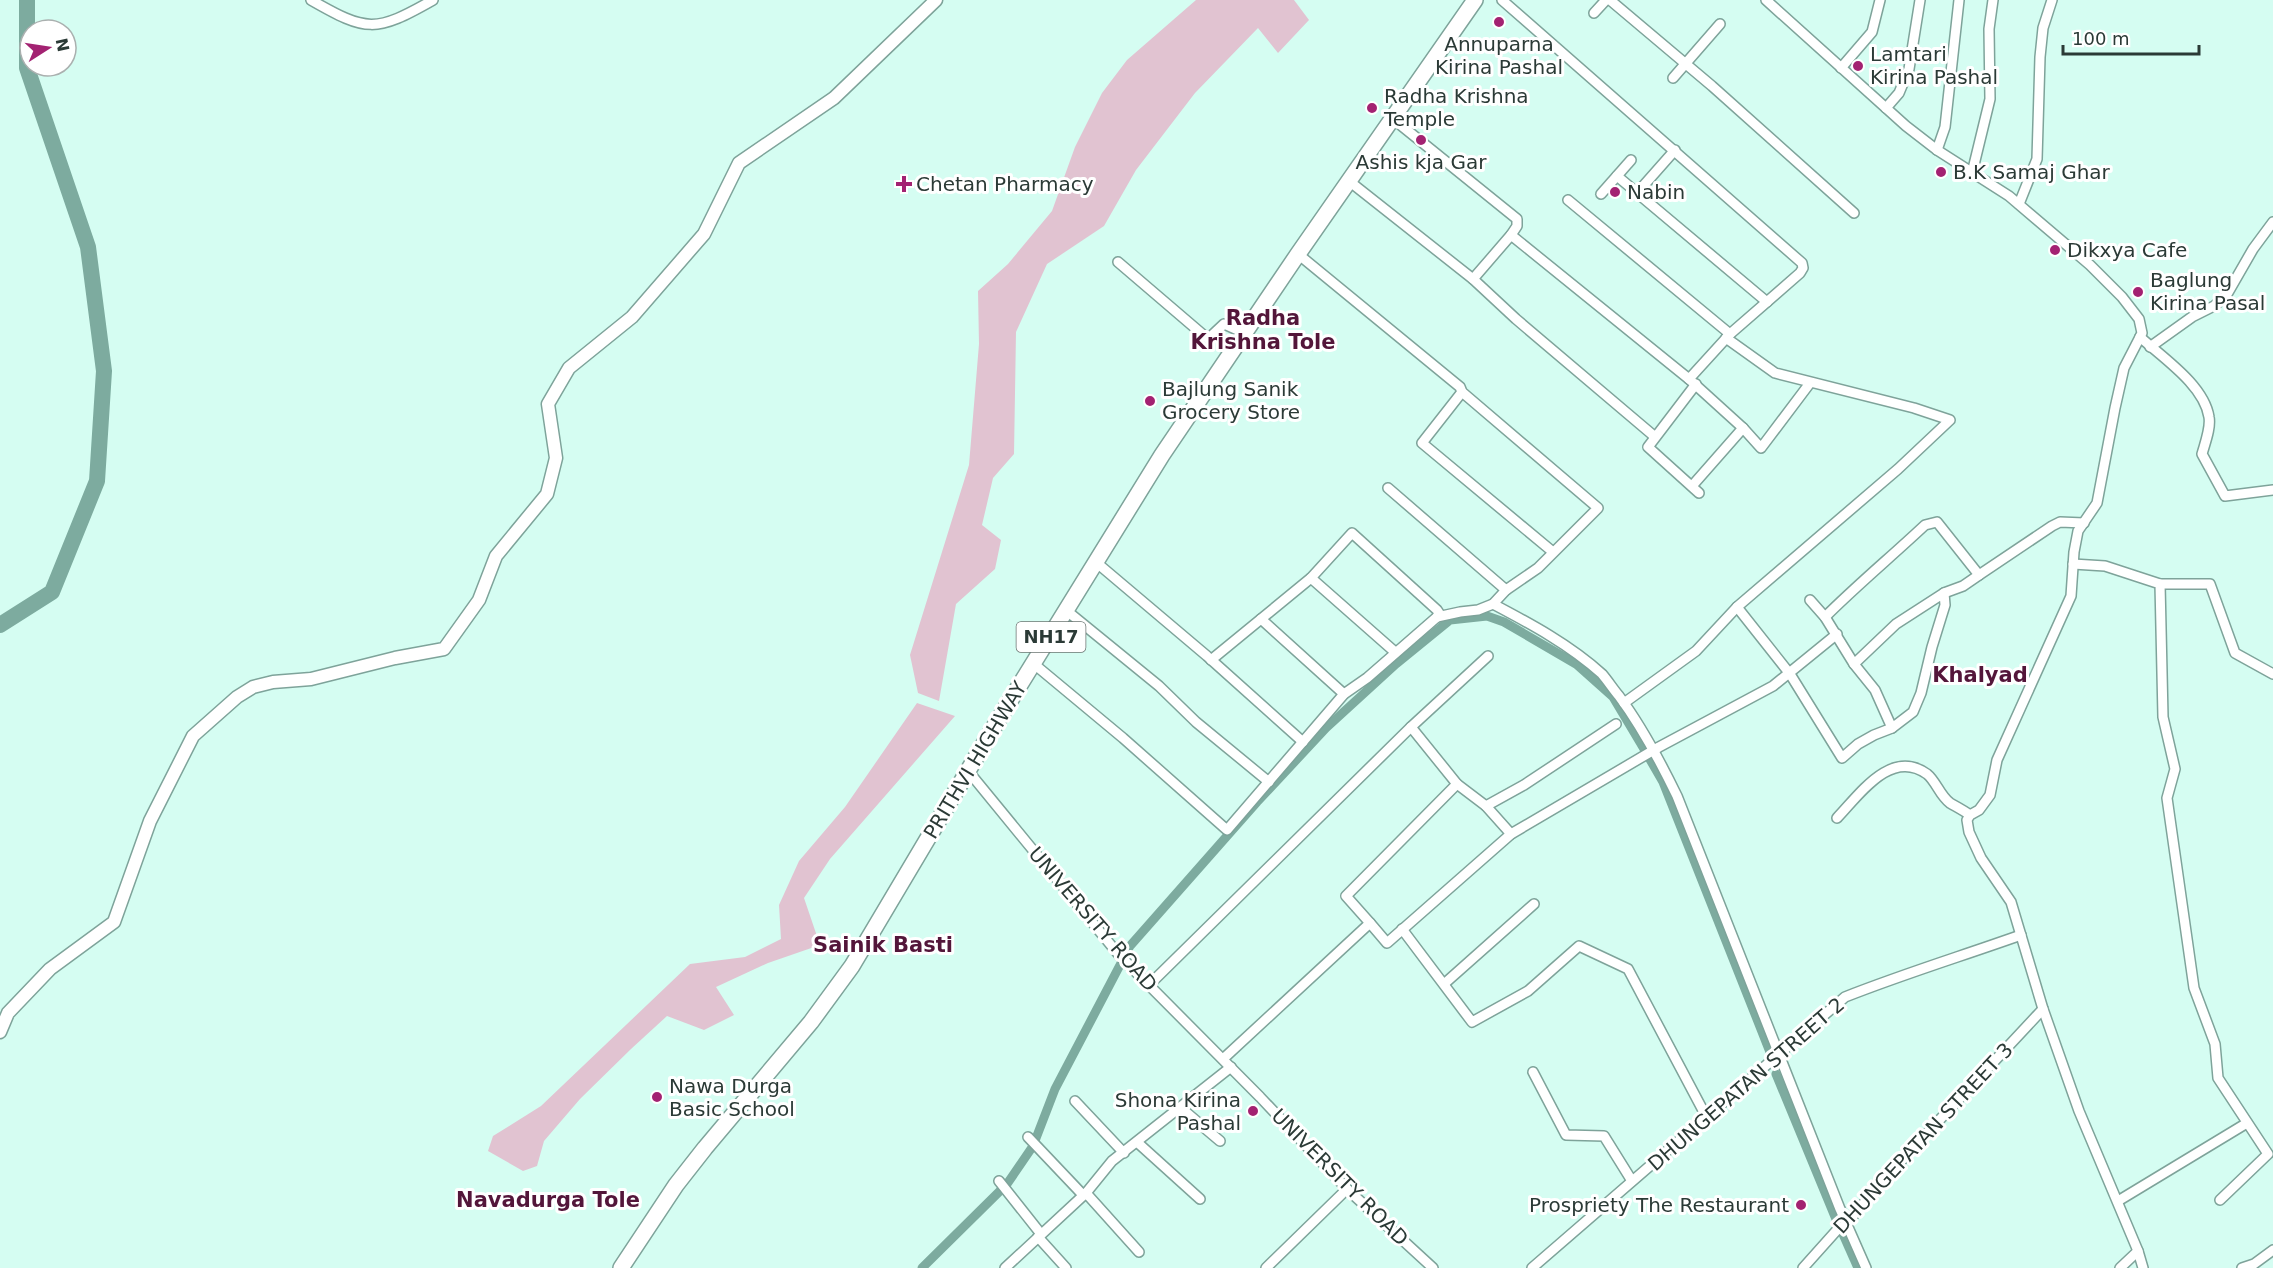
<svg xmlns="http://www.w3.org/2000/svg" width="2273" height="1268" font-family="'DejaVu Sans',sans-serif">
	<rect width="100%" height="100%" fill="#d5fdf2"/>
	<!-- green -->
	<g fill="#e1c3d1">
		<path d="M1196,0H1294L1309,20L1278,53L1258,28L1195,93L1136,170L1104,226L1047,264L1016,332L1014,454L993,478L982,525L1001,540L995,569L956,604L939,701L918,693L910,655L969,465L979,344L978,291L1008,264L1052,211L1075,147L1102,93L1127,60Z"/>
		<path d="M917,703L955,716L830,859L804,898L820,945L768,963L716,987L734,1015L704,1030L667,1016L631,1049L580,1099L544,1141L537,1166L523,1171L488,1151L493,1136L541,1106L690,964L745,957L781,939L779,905L799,861L845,807Z"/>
	</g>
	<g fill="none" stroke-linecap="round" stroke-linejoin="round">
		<!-- canal -->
		<g stroke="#7dab9f" stroke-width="9">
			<path d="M1648,756L1663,782L1772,1057"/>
			<path d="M1776,1074L1838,1224"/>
			<path d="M1842,1232L1858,1268"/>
			<path d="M922,1268L1007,1184L1033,1146L1055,1089L1130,946L1257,802L1326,728L1396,664L1450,620L1487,616L1504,622L1576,664L1613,697L1644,749"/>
		</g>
		<!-- river -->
		<path stroke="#7dab9f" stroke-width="16" d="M0,625L52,592L97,481L104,371L88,247L27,68V0"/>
		<!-- minor casing -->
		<g stroke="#7ea39a" stroke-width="12">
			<g id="minor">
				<path d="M311,0C367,32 375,33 433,0"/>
				<path d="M1502,0L1802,263L1803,268L1800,273L1730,334L1689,379L1511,235L1473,279L1516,319L1654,436"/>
				<path d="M1610,0L1712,86L1854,213"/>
				<path d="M1766,0L1906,126L1937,150L2009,196L2090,265L2122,297L2139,319L2142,333L2140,337"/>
				<path d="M1594,13L1606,0"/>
				<path d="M1841,68L1872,32L1880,0"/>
				<path d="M1673,78L1720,24"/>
				<path d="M1886,108L1899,93L1909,69L1920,0"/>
				<path d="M1392,118L1517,219V226L1511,235"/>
				<path d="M1937,150L1945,127L1959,0"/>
				<path d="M1972,173L1990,99L1989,29L1993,0"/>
				<path d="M1617,176L1767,302"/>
				<path d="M1349,181L1473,279"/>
				<path d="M1637,193L1675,150"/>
				<path d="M1601,194L1631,160"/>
				<path d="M1568,200L1730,334"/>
				<path d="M2019,204L2037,159L2040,57L2043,28L2052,0"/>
				<path d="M1118,262L1208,339L1224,324L1244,333"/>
				<path d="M2150,347L2192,317L2214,306L2226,296L2253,249L2273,222"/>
				<path d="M1689,379L1743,428L1761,448L1810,383"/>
				<path d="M1696,384L1648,447L1699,493"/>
				<path d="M1462,392L1422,443L1553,552"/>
				<path d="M1692,486L1743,428"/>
				<path d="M1388,488L1506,590"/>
				<path d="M1097,563L1207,656L1303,742"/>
				<path d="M2073,564L2105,566L2160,584L2163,717L2175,769L2167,798L2194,988L2215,1044L2218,1078L2268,1154L2220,1200"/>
				<path d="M1979,575L2052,526L2060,522L2084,523"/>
				<path d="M1311,578L1395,652"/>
				<path d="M2160,584H2210L2235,653L2273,674"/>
				<path d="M1810,600L1825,617L1854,664L1875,690L1892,728"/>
				<path d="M1493,604C1531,624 1570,645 1602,674C1608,681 1613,689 1619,696C1642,727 1660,761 1677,796L1840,1209L1866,1268"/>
				<path d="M1737,607L1790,674L1842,758L1858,744L1874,735L1892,728L1913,712L1921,693L1932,647L1945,605L1944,593L1896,624L1854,664"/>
				<path d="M1067,611L1159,686L1196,722L1269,782"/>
				<path d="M1825,617C1857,585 1892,556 1925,525L1937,522L1979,575L1963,586L1944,593"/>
				<path d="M1261,619L1344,694"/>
				<path d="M1211,660L1311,578L1352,533L1437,610L1439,613L1437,617L1460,612L1478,610L1493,604L1506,590L1538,568L1598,508L1462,392L1460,387L1298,254"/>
				<path d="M1034,664L1123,738L1227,830L1344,694L1367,678L1437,617"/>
				<path d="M1624,703L1696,651L1737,607L1898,469L1950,420L1914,408L1775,373L1726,338"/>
				<path d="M1411,727L1457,784L1486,806L1511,834"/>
				<path d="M969,772L1119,955L1260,1097L1347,1189L1433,1268"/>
				<path d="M1486,806L1524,785L1616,724"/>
				<path d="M1837,818C1860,794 1891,748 1927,774C1936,781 1940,796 1950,803C1957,807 1963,810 1970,815"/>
				<path d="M1370,923L1387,943L1511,834L1659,747L1773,686L1837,634"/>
				<path d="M1402,929L1472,1022L1528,991L1579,946L1628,969L1707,1118"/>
				<path d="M1444,984L1534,904"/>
				<path d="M1149,985L1411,727L1488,656"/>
				<path d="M1223,1059L1370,923L1346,896L1457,784"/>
				<path d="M1533,1072L1566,1135L1604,1136L1632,1181"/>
				<path d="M1075,1101L1124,1153"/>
				<path d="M1181,1108L1220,1141"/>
				<path d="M1028,1137L1083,1195"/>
				<path d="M1138,1143L1200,1199"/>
				<path d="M999,1181L1041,1234"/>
				<path d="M1086,1193L1139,1252"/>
				<path d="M2118,1201L2247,1123"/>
				<path d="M1038,1237L1066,1268"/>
				<path d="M1005,1268L1086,1193L1112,1161L1231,1067"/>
				<path d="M1266,1268L1347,1189"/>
				<path d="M1532,1268L1845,997C1903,974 1962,956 2021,935"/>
				<path d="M1803,1268L1837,1230L1846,1224L1889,1174L2043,1009"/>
				<path d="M2120,1268L2138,1251"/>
				<path d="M2143,1268L2138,1251L2079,1111L2043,1009L2011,902L1981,858L1969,832L1967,820L1970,815L1979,810L1990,795L1997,760L2071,596L2074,552L2078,531L2097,503L2115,408L2124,368L2140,337C2163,358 2204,385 2209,417C2211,428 2205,443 2202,454L2225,496L2273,490"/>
				<path d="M2242,1268L2254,1264L2273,1250"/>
			</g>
		</g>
		<!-- tertiary casing -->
		<g stroke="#7ea39a" stroke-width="15">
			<path id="tertiary" d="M0,1032L8,1013L50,969L114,922L150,821L193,736L237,697L253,687L273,682L311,679L395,658L444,649L479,600L496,556L547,494L556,458L548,404L569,368L632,317L704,234L739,163L834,98L936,0"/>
		</g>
		<!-- trunk casing -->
		<g stroke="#7ea39a" stroke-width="18">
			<path id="trunk" d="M621,1268L676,1185L705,1148L811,1022L852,966L997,722L1162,455L1298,254L1475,0"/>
		</g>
		<!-- minor -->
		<use href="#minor" stroke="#fff" stroke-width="9"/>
		<!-- tertiary -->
		<use href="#tertiary" stroke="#fff" stroke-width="12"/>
		<!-- trunk -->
		<use href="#trunk" stroke="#fff" stroke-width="15"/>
	</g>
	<!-- markers -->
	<g fill="#a32272" stroke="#fff" stroke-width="2">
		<circle cx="1499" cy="22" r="6"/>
		<circle cx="1858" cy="66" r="6"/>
		<circle cx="1372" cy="108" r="6"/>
		<circle cx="1421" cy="140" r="6"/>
		<circle cx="1941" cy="172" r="6"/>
		<path d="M901 175h6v6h6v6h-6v6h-6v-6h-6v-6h6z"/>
		<circle cx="1615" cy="192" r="6"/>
		<circle cx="2055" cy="250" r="6"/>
		<circle cx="2138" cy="292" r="6"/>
		<circle cx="1150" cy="401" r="6"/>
		<circle cx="657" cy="1097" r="6"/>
		<circle cx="1253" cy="1111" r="6"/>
		<circle cx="1801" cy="1205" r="6"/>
	</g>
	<g text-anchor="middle" stroke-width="6" stroke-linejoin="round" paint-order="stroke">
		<!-- shield labels -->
		<rect fill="#fff" stroke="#6b7572" stroke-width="1.5" x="1016.5" y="622" width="69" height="30" rx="4.5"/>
		<g font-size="18" font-weight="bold" fill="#2b3a36">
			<text x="1051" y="643">NH17</text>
		</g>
		<!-- poi labels -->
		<g font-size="20" fill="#2b3a36" stroke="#fff" text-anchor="start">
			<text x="1499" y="51" text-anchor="middle">Annuparna<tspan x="1499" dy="23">Kirina Pashal</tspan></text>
			<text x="1870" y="61">Lamtari<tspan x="1870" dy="23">Kirina Pashal</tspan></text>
			<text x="1384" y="103">Radha Krishna<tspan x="1384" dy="23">Temple</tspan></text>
			<text x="1421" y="169" text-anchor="middle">Ashis kja Gar</text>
			<text x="1953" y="179">B.K Samaj Ghar</text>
			<text x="916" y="191">Chetan Pharmacy</text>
			<text x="1627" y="199">Nabin</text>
			<text x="2067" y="257">Dikxya Cafe</text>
			<text x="2150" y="287">Baglung<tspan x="2150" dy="23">Kirina Pasal</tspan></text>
			<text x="1162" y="396">Bajlung Sanik<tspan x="1162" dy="23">Grocery Store</tspan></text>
			<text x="669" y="1093">Nawa Durga<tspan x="669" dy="23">Basic School</tspan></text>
			<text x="1241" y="1107" text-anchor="end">Shona Kirina<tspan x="1241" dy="23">Pashal</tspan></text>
			<text x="1789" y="1212" text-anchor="end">Prospriety The Restaurant</text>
		</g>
		<!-- street labels -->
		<g font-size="20" fill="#2b3a36" stroke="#fff">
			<text transform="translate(975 760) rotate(-59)" y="7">PRITHVI HIGHWAY</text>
			<text transform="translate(1093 919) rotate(49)" y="7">UNIVERSITY ROAD</text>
			<text transform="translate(1746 1084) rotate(-41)" y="7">DHUNGEPATAN STREET 2</text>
			<text transform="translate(1923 1138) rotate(-47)" y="7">DHUNGEPATAN STREET 3</text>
			<text transform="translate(1340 1177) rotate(45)" y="7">UNIVERSITY ROAD</text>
		</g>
		<!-- neighbourhood labels -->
		<g font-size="21" font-weight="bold" fill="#53163a" stroke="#fff">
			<text x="1263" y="325">Radha<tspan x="1263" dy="24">Krishna Tole</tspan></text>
			<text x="1980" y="682">Khalyad</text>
			<text x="883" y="952">Sainik Basti</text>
			<text x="548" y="1207">Navadurga Tole</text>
		</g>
	</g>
	<!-- north arrow -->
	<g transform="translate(48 48) rotate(78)"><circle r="28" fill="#ffffff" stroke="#aab0af" stroke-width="1.5"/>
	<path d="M0-4.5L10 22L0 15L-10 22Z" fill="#a32272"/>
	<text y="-9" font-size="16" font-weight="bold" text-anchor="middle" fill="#2b3a36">N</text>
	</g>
	<!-- scale -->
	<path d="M2063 45v9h136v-9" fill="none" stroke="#2b3a36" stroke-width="3"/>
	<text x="2072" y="45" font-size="18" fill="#2b3a36" stroke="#ffffff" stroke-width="4.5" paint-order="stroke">100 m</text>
</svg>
